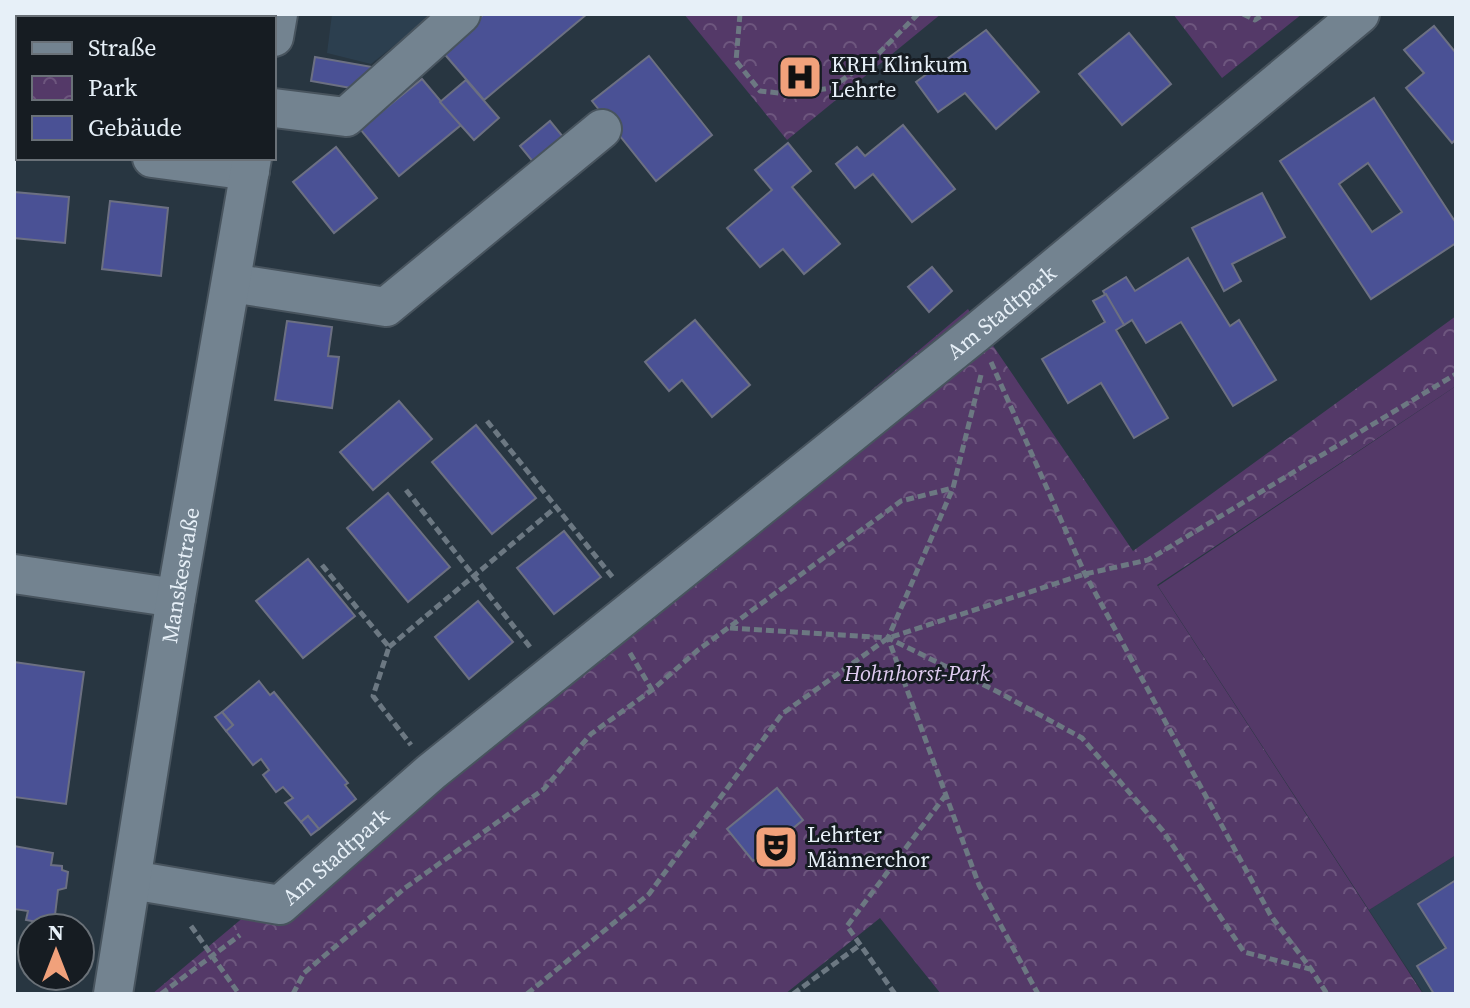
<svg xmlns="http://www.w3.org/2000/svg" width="1470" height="1008" font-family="'Source Serif 4',serif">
	<defs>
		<pattern id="park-crowns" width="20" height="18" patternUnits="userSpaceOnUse" patternTransform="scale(2)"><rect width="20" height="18" fill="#543968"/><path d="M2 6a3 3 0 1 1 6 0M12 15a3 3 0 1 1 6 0" fill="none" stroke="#6d567e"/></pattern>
	</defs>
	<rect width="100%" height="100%" fill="#283641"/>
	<!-- built -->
	<g fill="#2c3f4f">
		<path d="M332,14H434L371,64L327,53Z"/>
		<path d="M1456,855V994H1424L1369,910Z"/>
	</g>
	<!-- park -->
	<g fill="url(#park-crowns)">
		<path d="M684,14H941L787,140Z"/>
		<path d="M1173,14H1302L1222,78Z"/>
		<path d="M968,309L1133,551L1456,316V386L1157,585L1423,994H941L880,918L785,994H152Z"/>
	</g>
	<!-- pitch -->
	<path fill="#543968" d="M1456,386V855L1369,910L1158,586Z"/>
	<!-- building -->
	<g fill="#4a5195" stroke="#6c7082" stroke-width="2" fill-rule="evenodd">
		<path d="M484,14H587L484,100L441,50Z"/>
		<path d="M1434,26L1456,53V139L1452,143L1406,88L1424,73L1404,50Z"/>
		<path d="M986,30L1039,92L996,129L965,93L938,112L916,82Z"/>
		<path d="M1129,33L1171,84L1122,125L1079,74Z"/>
		<path d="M649,56L712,135L656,181L592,101Z"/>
		<path d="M315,57L372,67L368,91L311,81Z"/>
		<path d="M422,79L461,125L399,176L360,129Z"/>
		<path d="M466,80L499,118L474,140L440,102Z"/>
		<path d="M1374,98L1456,223V243L1371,299L1280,161ZM1368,163L1402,212L1372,232L1339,184Z"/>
		<path d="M550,121L564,138L534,163L520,146Z"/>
		<path d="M903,125L955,189L912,222L873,174L855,188L836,164L857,147L865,156Z"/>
		<path d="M788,143L811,171L792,187L840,244L804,274L783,249L760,267L727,228L772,190L755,170Z"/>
		<path d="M336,147L377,198L334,233L293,182Z"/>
		<path d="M14,192L69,197L65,243L14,238Z"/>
		<path d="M1262,193L1285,237L1232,264L1241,281L1224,291L1192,228Z"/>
		<path d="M110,201L168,208L161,276L102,269Z"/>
		<path d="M1188,258L1230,326L1239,320L1276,380L1233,406L1181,322L1146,343L1132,320L1124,325L1103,291L1126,277L1135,291Z"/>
		<path d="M932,267L952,291L929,312L908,287Z"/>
		<path d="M1106,294L1124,325L1116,330L1168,418L1134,438L1101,383L1068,403L1042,359L1105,322L1093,301Z"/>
		<path d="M695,320L750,385L712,417L682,380L669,391L645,362Z"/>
		<path d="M287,321L332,327L328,356L339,357L332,408L275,400Z"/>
		<path d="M399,401L432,439L373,490L340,452Z"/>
		<path d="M476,425L536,498L492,534L432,462Z"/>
		<path d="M388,493L450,567L408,602L347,528Z"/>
		<path d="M564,531L601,577L554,614L517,568Z"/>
		<path d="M308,559L355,616L303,658L256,601Z"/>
		<path d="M478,601L513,642L469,679L435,637Z"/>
		<path d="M14,662L84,672L66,804L14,797Z"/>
		<path d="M259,681L270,695L274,692L348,783L345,785L356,799L319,829L308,816L301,822L285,803L293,798L283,787L276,792L263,775L269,770L261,759L253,765L226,731L233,725L222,712Z"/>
		<path d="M222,712L233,725L226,731L215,717Z"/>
		<path d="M777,788L803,820L753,861L727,829Z"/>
		<path d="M308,816L319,829L311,835L301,822Z"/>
		<path d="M14,846L53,853L51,865L62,866V870L68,872L66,888L58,890L55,915H51L49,924L26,920L28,911L14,909Z"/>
		<path d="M1456,880V993L1434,994L1417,966L1446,948L1418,904Z"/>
	</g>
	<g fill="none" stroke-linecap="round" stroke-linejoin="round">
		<!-- minor casing -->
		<g stroke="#48545e" stroke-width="42">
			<g id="minor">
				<path d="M274,37L278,14"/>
				<path d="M274,108L346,117L461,14"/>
				<path d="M14,140H18"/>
				<path d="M152,158L250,171"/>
				<path d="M231,283L386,307L602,129"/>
				<path d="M14,574L176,598"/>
				<path id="s1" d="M132,880L280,905L431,772L976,333L1360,14"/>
				<path id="s2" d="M113,994L176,598L252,158"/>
			</g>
		</g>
		<!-- path -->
		<g stroke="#6c7882" stroke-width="5" stroke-dasharray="8 4" stroke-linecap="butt">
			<path d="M740,14L736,61L760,91L789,94L831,88L876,56L918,14"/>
			<path d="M1243,14L1255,20L1264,14"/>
			<path d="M991,362L1085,574L1271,916L1311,969L1327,994"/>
			<path d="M981,375L953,488L888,638L979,885L1038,994"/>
			<path d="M487,421L614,579"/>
			<path d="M406,490L530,647"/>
			<path d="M322,565L389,647L373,696L411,745"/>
			<path d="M730,628L888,638L998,692L1082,738L1163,831L1244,952L1310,969"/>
			<path d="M389,647L555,508"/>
			<path d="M630,653L652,690"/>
			<path d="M191,926L239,994"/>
			<path d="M161,994L240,935"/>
			<path d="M293,994L304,973L405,888L544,789L591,734L652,690L698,650L901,501L953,488"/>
			<path d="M527,994L649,894L782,714L888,638L1085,574L1148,560L1456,374"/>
			<path d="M793,994L860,945"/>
			<path d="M895,994L847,926L945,796"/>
		</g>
		<!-- minor -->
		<use href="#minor" stroke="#738390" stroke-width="38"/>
	</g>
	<!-- icons -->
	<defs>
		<g id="hospital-square" transform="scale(2.3)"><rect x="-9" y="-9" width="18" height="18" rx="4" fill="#f1a17b" stroke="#161c22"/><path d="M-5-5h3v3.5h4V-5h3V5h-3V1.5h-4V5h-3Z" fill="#111"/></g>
		<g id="theatre-square" transform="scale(2.3)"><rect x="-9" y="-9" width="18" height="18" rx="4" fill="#f1a17b" stroke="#161c22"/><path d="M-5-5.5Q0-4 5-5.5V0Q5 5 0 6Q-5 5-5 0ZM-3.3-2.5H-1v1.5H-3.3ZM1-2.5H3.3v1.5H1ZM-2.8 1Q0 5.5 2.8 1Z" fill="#111"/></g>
	</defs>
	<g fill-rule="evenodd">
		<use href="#hospital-square" x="800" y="77"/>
		<use href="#theatre-square" x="776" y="847"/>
	</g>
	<g text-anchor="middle" stroke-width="6" stroke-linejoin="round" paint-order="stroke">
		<!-- poi labels -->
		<g font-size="22" fill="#e7f0f8" stroke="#161c22" text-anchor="start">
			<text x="831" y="72">KRH Klinkum<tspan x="831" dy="25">Lehrte</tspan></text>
			<text x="807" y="842">Lehrter<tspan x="807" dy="25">Männerchor</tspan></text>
		</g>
		<!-- street labels -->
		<g font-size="22" fill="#e7f0f8" stroke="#161c22">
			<text dy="8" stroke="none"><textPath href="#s1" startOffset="1084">Am Stadtpark</textPath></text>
			<text dy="8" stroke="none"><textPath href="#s2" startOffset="424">Manskestraße</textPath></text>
			<text dy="8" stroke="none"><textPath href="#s1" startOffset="224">Am Stadtpark</textPath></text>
		</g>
		<!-- park labels -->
		<g font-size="22" font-style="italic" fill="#e0ccf2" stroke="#161c22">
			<text x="917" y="681">Hohnhorst-Park</text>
		</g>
	</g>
	<!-- border -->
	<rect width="1470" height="1008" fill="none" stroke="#e7f0f8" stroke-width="32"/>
	<!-- legend -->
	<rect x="16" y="16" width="260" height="144" fill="#161c22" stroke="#6a7178" stroke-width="2"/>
	<rect x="32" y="42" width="40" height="12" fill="#738390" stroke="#6a7178" stroke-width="2"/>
	<text x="88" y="56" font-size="24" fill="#e7f0f8">Straße</text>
	<rect x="32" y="76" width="40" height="24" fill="url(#park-crowns)" stroke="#6a7178" stroke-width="2"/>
	<text x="88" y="96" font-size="24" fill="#e7f0f8">Park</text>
	<rect x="32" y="116" width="40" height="24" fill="#4a5195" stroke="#6a7178" stroke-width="2"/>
	<text x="88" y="136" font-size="24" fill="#e7f0f8">Gebäude</text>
	<!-- north arrow -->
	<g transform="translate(56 952)"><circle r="38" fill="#161c22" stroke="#6a7178" stroke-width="2"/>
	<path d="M0-6L14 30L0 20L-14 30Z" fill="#f1a17b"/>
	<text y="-12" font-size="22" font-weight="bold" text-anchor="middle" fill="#e7f0f8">N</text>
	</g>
</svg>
